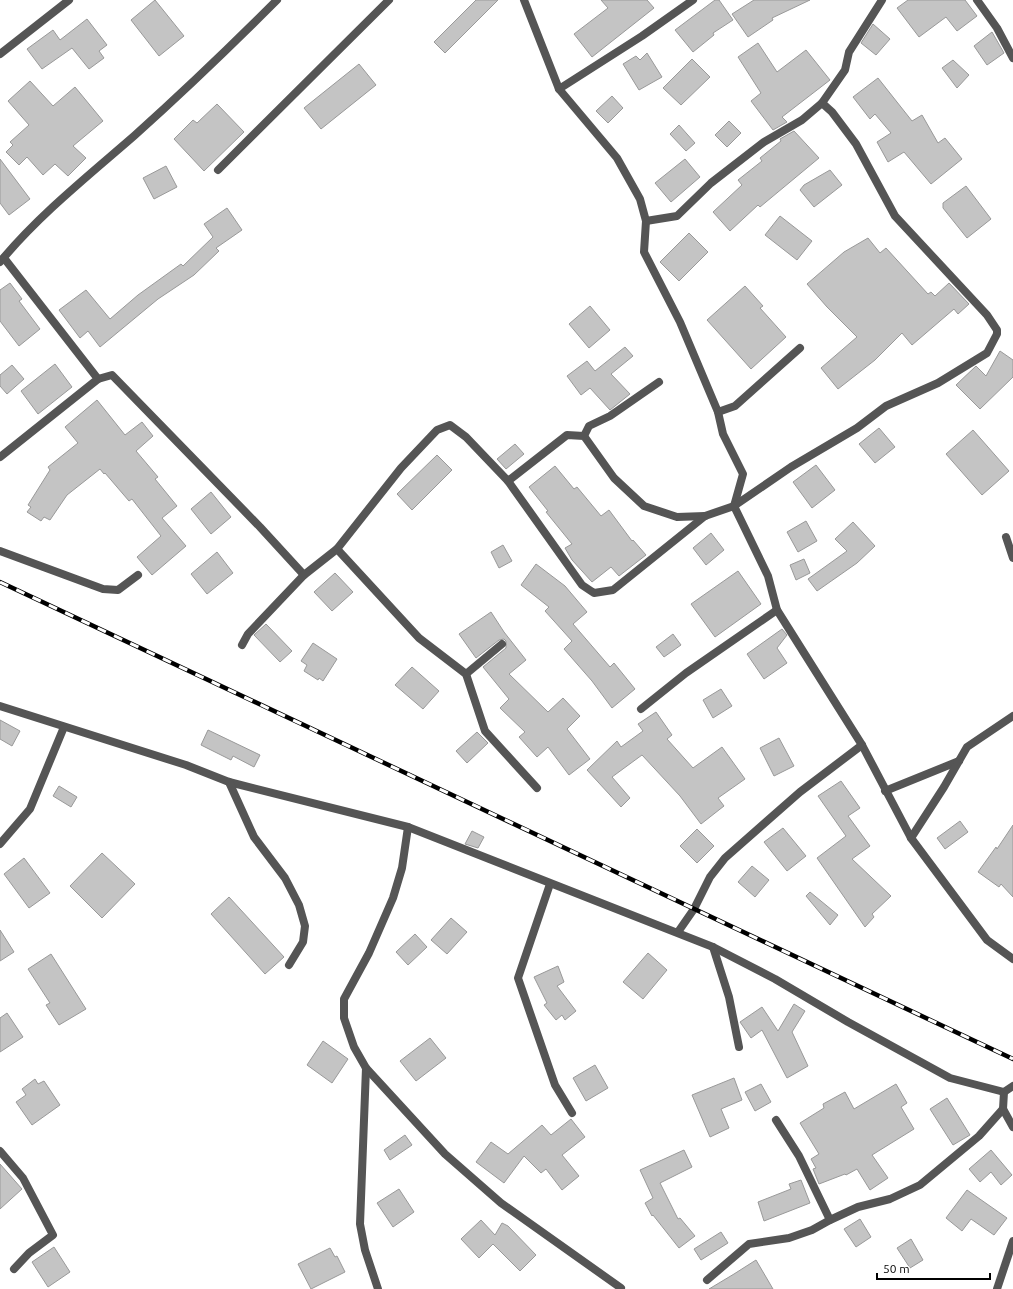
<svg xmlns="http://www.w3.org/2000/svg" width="1013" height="1289" font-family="Ubuntu,sans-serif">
	<rect width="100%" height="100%" fill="#fff"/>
	<!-- building -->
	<g fill="#c4c4c4" stroke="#999">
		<path d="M155,0L184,36L159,56L131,20Z"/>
		<path d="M476,0H498L445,53L434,42Z"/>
		<path d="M601,0H647L654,8L592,57L574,34L608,8Z"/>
		<path d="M715,0H719L733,20L713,33L714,35L693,52L675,30Z"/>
		<path d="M754,0H810L772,18L773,20L748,37L732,14Z"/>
		<path d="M908,0H965L977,16L957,31L946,17L919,37L897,8Z"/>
		<path d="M87,19L107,45L99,51L104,58L89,69L72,48L42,69L27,49L53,30L60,40Z"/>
		<path d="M873,24L890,39L876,55L861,43Z"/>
		<path d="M992,32L1004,53L987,65L974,46Z"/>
		<path d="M758,43L777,72L806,50L830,80L782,117L787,122L773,130L751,101L761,93L738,57Z"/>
		<path d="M647,53L662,77L639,90L623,64L636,56L640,60Z"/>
		<path d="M692,59L710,77L681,105L663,88Z"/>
		<path d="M953,60L969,75L957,88L942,68Z"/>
		<path d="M359,64L376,85L321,129L304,108Z"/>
		<path d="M878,78L912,121L922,115L938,143L945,138L962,159L931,184L904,152L888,162L877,142L891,133L875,114L870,119L853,97Z"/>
		<path d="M30,81L53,106L75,87L103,121L73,146L86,158L68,176L55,164L43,175L27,157L19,165L6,152L13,145L10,142L29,125L8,101Z"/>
		<path d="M612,96L623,108L608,123L596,111Z"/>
		<path d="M217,104L244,132L204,171L174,139L193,120L197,123Z"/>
		<path d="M729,121L741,133L727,147L715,135Z"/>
		<path d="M679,125L695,143L686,151L670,134Z"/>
		<path d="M794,131L819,158L760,207L758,205L730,231L713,212L742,185L738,180L762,161L760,158L781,141L780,139Z"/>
		<path d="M0,159L30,199L9,215L0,203Z"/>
		<path d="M685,159L700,177L671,202L655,183Z"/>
		<path d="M166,166L177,187L154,199L143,178Z"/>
		<path d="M830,170L842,185L814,207L800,190L804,185Z"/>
		<path d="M966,186L991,219L967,238L943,208V203Z"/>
		<path d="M227,208L242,230L216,248L219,251L194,275L158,299L100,347L88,331L80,338L59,310L86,290L110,319L138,295L181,264L183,266L213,237L204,224Z"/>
		<path d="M780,216L812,241L797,260L765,235Z"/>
		<path d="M689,233L708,252L679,281L660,262Z"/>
		<path d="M868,238L880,253L886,248L928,294L931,292L935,296L949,283L969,304L958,314L954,309L912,345L902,333L875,360L838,389L821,368L857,337L827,307L807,284L844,252Z"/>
		<path d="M10,283L22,299L19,301L40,329L19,346L0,321V290Z"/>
		<path d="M745,286L763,306L760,308L786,337L751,369L707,320Z"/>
		<path d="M590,306L610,330L589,348L569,324Z"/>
		<path d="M625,347L633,356L611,374L630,394L610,410L590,388L581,395L567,376L587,361L595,371Z"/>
		<path d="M1000,351L1013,360V377L980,409L956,385L976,366L986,376Z"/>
		<path d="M55,364L72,387L38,414L21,391Z"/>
		<path d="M12,365L24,379L7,394L0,386V375Z"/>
		<path d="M97,400L125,435L142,422L153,436L136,451L158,477L155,479L177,506L162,518L186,546L152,575L137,557L161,536L132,499L129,501L105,473L104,474L100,469L67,495L50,520L44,517L41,521L27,512L31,507L28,505L50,470L48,467L78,443L65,427Z"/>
		<path d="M879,428L895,447L875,463L859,444Z"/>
		<path d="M973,430L1009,471L982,495L946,454Z"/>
		<path d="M515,444L524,454L506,469L497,459Z"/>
		<path d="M437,455L452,470L412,510L397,494Z"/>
		<path d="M816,465L835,490L812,508L793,482Z"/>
		<path d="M555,466L574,489L577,487L601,516L609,510L632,541L633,540L646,555L619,576L611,567L592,582L572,560L565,548L572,544L546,512L548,511L529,487Z"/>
		<path d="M211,492L231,517L211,534L191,509Z"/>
		<path d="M806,521L817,541L798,552L787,532Z"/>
		<path d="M853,522L875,546L857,563L817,591L808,579L847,551L835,539Z"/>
		<path d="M711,533L724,550L706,565L693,548Z"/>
		<path d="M503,545L512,561L499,568L491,552Z"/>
		<path d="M217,552L233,573L207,594L191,574Z"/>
		<path d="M804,559L810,573L796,580L790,565Z"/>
		<path d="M536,564L565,586L587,612L573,624L610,667L614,663L635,689L612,708L592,681L564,649L572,641L545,611L549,607L521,585Z"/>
		<path d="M738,571L761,604L715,637L691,604Z"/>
		<path d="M335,573L353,592L332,611L314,592Z"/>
		<path d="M491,612L504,632L526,660L509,674L548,712L563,698L580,716L567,729L590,759L569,775L548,747L537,757L519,737L525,732L500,708L509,699L483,667L506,648V641L504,639L499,640L476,658L459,634Z"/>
		<path d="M266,624L292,651L280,662L254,635Z"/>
		<path d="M782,629L787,635L777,648L787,663L764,679L747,654Z"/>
		<path d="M673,634L681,645L664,657L656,647Z"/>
		<path d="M313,643L337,659L323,681L319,678L318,680L304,671L307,665L301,661Z"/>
		<path d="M412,667L439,691L423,709L395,685Z"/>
		<path d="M721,689L732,706L713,718L703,700Z"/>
		<path d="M656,712L672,735L667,739L693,768L722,747L745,779L718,798L724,806L701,824L680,796L642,755L612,777L630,798L621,807L587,770L617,741L621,747L643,731L638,724Z"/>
		<path d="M0,720L20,731L12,746L0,739Z"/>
		<path d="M208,730L260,755L254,767L233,756L231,760L201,745Z"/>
		<path d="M477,732L488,743L467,763L456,751Z"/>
		<path d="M779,738L794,766L774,776L760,748Z"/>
		<path d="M841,781L860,808L848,816L870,846L852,859L891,896L872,914L874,917L865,927L817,858L846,836L818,796Z"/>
		<path d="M59,786L77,797L71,807L53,796Z"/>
		<path d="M960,821L968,832L945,849L937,838Z"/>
		<path d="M1013,825V897L1001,884L999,887L978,872L996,847L997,849Z"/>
		<path d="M783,828L806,856L787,871L764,842Z"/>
		<path d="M697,829L714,846L697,863L680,846Z"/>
		<path d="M472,831L484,837L478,848L465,844Z"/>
		<path d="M102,853L135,884L102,918L70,886Z"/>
		<path d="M24,858L50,893L29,908L4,874Z"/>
		<path d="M752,866L769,880L755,897L738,882Z"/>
		<path d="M810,892L838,915L830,925L806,896Z"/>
		<path d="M229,897L284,957L265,974L211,914Z"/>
		<path d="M451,918L467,932L447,954L431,940Z"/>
		<path d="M0,930L14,952L0,961Z"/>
		<path d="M415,934L427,947L408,965L396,952Z"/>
		<path d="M648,953L667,970L643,999L623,982Z"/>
		<path d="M51,954L86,1009L59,1025L46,1005L50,1003L28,969Z"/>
		<path d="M558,966L564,982L557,986L576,1011L565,1020L562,1015L556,1020L544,1005L547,1003L534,977Z"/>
		<path d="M794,1004L805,1011L792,1032L808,1066L787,1078L762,1030L751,1038L740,1022L762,1007L778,1031Z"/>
		<path d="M7,1013L23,1037L0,1052V1018Z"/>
		<path d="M430,1038L446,1058L416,1081L400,1061Z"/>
		<path d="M323,1041L348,1059L332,1083L307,1065Z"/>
		<path d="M595,1065L608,1088L586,1101L573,1078Z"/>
		<path d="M734,1078L742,1100L721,1109L729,1128L710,1137L692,1095Z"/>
		<path d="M35,1079L38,1084L44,1081L60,1105L32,1125L16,1102L26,1095L22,1089Z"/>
		<path d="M761,1084L771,1102L755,1111L745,1092Z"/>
		<path d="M896,1084L907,1103L901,1107L914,1129L872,1155L888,1178L870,1190L857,1169L846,1175L845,1174L819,1184L813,1169L816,1168L811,1159L819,1154L800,1123L824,1108L823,1104L845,1092L854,1109Z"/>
		<path d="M947,1098L970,1135L953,1145L930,1109Z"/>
		<path d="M571,1119L585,1137L562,1155L579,1176L562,1190L546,1169L541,1173L524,1156L504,1183L476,1162L491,1142L508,1154L542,1125L551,1135Z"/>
		<path d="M405,1135L412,1145L390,1160L384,1150Z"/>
		<path d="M684,1150L692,1167L660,1183L678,1219L680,1218L695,1236L679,1248L653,1215L652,1216L645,1203L653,1198L640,1170Z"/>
		<path d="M991,1150L1012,1175L1001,1185L991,1172L980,1182L969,1169Z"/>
		<path d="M0,1164L22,1189L0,1209Z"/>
		<path d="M801,1180L810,1203L764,1221L758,1202L791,1189L789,1184Z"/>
		<path d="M399,1189L414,1212L393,1227L377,1203Z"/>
		<path d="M967,1190L1007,1218L994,1235L971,1219L962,1231L946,1218Z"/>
		<path d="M860,1219L871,1237L856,1247L844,1229Z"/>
		<path d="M481,1220L495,1235L502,1223L508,1226L536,1255L520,1271L493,1244L479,1258L461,1239Z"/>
		<path d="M721,1232L728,1243L701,1260L694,1249Z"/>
		<path d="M911,1239L923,1260L910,1268L897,1248Z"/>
		<path d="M54,1247L70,1272L48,1287L32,1262Z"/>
		<path d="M330,1248L335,1257L337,1256L345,1272L311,1289L298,1264Z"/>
		<path d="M756,1260L773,1289H709L734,1274Z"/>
	</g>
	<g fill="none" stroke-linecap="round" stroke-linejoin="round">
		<!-- street -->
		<g stroke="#555" stroke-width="8">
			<path d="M524,0L559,89L617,158L640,199L646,221L644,252L680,322L718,412L723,434L743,474L734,506L768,576L777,610L862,745L911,838L987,940L1013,959"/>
			<path d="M977,0L997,28L1013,58"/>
			<path d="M0,54L69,0"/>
			<path d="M559,89L642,36L693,0"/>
			<path d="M822,103L845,70L849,52L882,0"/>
			<path d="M218,170L389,0"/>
			<path d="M0,262C39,215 88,176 134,136C183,92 231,46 277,0"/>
			<path d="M98,379L112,375L260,527L304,575"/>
			<path d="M718,412L735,406L800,348"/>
			<path d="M584,436L589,426L610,416L659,382"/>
			<path d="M0,457L98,379L4,258"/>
			<path d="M508,481L567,435L584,436L614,478L644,506L677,517L705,516"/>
			<path d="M1006,537L1013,558"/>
			<path d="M337,549L419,638L466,674L485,731L537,788"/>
			<path d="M0,551L103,589L118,590L138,575"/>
			<path d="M242,645L248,634L304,575L337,549L401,468L437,430L450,425L466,437L508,481L582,585L594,593L613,590L705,516L734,506L791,467L857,428L886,406L938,383L987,353L997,334V330L987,315L895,216L856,144L832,112L822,103L802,120L764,142L711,183L677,216L646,221"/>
			<path d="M466,674L502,644"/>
			<path d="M0,706L186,765L229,782L408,827L713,947L775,979L848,1022L950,1078L1004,1092"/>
			<path d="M641,709L686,673L777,610"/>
			<path d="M229,782L254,837L285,878L299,905L305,926L303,942L289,965"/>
			<path d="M885,791L959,761"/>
			<path d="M911,838L944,787L967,747L1013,716"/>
			<path d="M0,844L30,809L64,727"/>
			<path d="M550,884L518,978L555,1085L572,1113"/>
			<path d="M678,932L694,909L710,877L725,858L800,792L862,745"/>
			<path d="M713,947L729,997L739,1047"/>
			<path d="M366,1068L445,1154L501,1203L621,1288"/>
			<path d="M1013,1086L1004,1092L1003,1109L1013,1127"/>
			<path d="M776,1120L799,1156L830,1220"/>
			<path d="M0,1151L23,1178L53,1235L29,1253L14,1269"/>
			<path d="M707,1280L749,1244L789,1238L812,1230L830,1220L858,1207L890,1199L920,1185L979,1136L1003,1109"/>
			<path d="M378,1289L365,1250L360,1224L366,1068L354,1047L344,1018V999L369,953L393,898L402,868L408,827"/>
			<path d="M997,1289L1013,1241"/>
		</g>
		<!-- rail casing -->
		<g stroke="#000" stroke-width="4.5">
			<path id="rail" d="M0,582L1013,1059"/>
		</g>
		<!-- rail -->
		<use href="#rail" stroke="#fff" stroke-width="3" stroke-dasharray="9" stroke-linecap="butt"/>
	</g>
	<!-- scale -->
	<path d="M877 1273v6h113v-6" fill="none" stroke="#000000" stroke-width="2"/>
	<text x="883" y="1273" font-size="12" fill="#000000" stroke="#ffffff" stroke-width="3" paint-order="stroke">50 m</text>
</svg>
